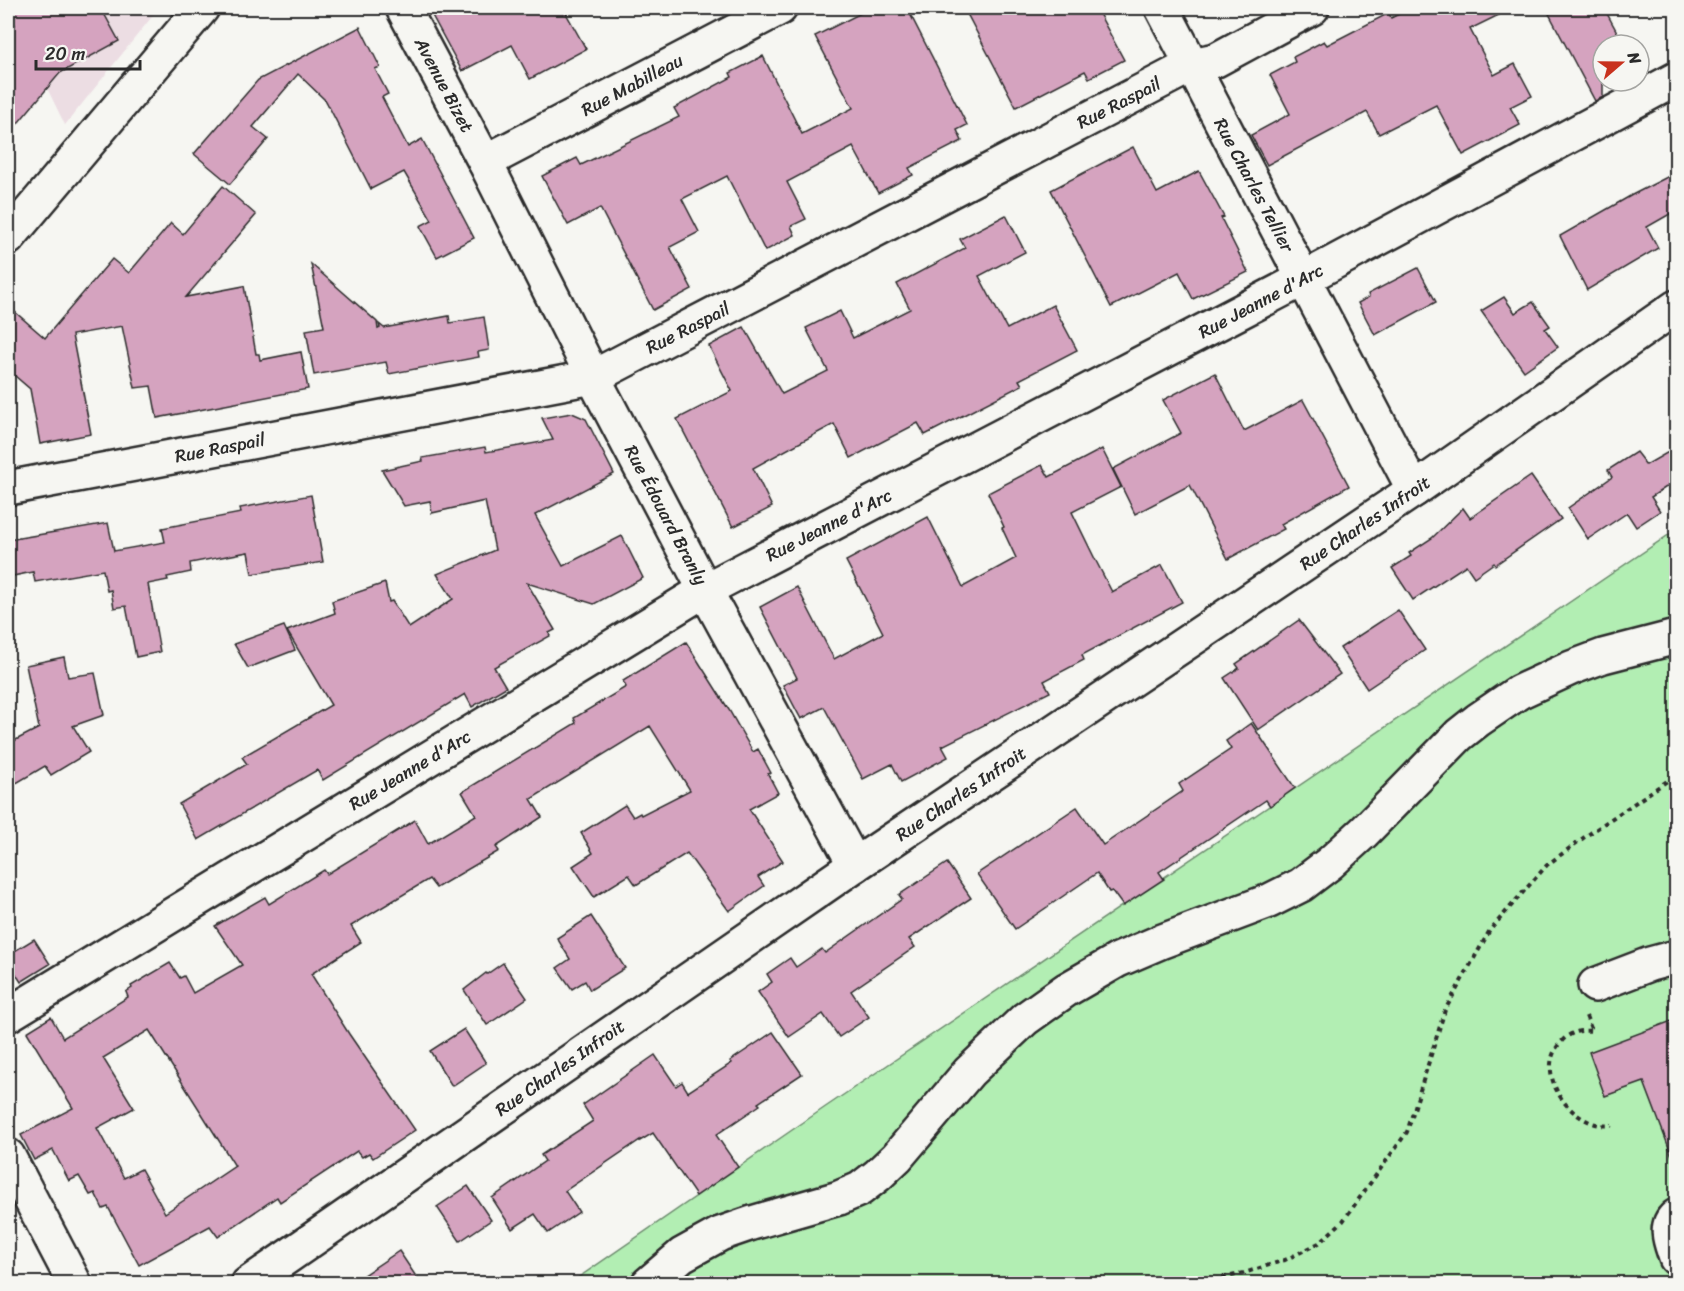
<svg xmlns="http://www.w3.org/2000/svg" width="1684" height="1291" font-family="Sriracha,sans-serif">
	<rect width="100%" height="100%" fill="#f6f6f2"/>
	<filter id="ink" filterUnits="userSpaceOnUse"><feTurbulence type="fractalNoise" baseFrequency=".0167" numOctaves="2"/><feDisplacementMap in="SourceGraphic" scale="12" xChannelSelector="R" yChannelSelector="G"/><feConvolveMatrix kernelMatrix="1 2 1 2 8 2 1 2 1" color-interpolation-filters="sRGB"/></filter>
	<g filter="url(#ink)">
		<!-- built -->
		<path fill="#ecdde3" d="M8,8H159L65,125Z"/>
		<!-- green -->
		<path fill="#b2eeb3" stroke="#6e8c6f" stroke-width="1.5" d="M1676,530V1283L569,1284L824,1108Z"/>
		<!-- building -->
		<g fill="#d5a3bf" stroke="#2b2b2b" stroke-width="1.5" fill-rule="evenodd">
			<path d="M8,8H101L119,41L60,73L8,135V34L15,25Z"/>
			<path d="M428,8H563L586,49L530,79L512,45L462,71Z"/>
			<path d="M871,8H907L967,125L957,130L962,141L909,168L913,175L878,193L853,147L787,182L806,219L791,226L795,235L765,251L727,176L682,199L699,232L670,247L692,289L653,310L600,208L568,225L542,176L577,158L581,165L679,117L674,108L732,77L730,73L763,56L802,134L853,108L815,36Z"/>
			<path d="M964,8H1096L1124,60L1089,78L1085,71L1016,107Z"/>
			<path d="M1411,8H1513L1470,29L1494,75L1515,64L1532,96L1510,107L1520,125L1463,155L1436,105L1379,134L1367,112L1267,165L1251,135L1290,114L1270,75L1295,62L1293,57L1324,41L1327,45L1389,13L1391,18Z"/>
			<path d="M1546,8H1604L1624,45H1603V97L1595,101Z"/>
			<path d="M360,27L380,67L375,69L388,94L382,97L408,147L422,139L474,238L437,257L420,226L432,220L404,172L371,189L326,101L298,74L253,127L268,139L230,184L194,154L258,80Z"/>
			<path d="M1133,147L1157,193L1199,171L1224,217L1221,218L1248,272L1193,299L1179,272L1111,307L1051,190Z"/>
			<path d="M1677,172V210L1647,227L1658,248L1587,290L1560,236L1632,195Z"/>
			<path d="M223,186L256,215L186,297L244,286L256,354H259L260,360L301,352L308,389L157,418L151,386L135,388L122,326L72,335L91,434L40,444L30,389L8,370V306L45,338L112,259L129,273L171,223L183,234Z"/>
			<path d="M1006,215L1025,252L979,276L1007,329L1053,305L1077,350L1019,380L1022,385L925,435L918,423L851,458L834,424L753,468L772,507L733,527L677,419L732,391L709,346L744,327L782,394L828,371L806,328L840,311L853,338L910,309L897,284L965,248L960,239Z"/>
			<path d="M311,264L377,322L378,329L380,328L379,324L384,328L449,316L450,323L484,317L489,350L478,352L479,357L389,374L386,362L314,375L306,330L324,327Z"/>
			<path d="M1418,268L1436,302L1375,335L1358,303L1369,297L1368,294Z"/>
			<path d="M1504,297L1515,313L1533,302L1550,326L1545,329L1558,347L1524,371L1481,311Z"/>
			<path d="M1215,373L1244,431L1303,400L1349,486L1281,524L1284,529L1228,559L1190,485L1135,514L1113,469L1181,433L1163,400Z"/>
			<path d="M572,413L586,419L614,474L535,515L563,566L622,536L643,578L594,604L527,583L555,630L549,633L550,636L494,667L506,687L472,707L465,694L323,780L317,770L198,840L179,804L247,764L242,757L331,705L287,631L335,613L332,601L385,583L389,602L392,601L409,628L453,599L437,574L495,550L485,501L432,513L430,501L404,506L382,470L423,461L422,458L485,447L486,452L553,440L542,418Z"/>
			<path d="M1677,447V480L1651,497L1660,511L1636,527L1627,513L1588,539L1568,508L1612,477L1608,470L1636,452L1646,465Z"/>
			<path d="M1102,449L1121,487L1072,512L1095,559L1112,592L1162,565L1182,602L1082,655L1084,660L1044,681L1050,692L942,746L948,757L901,782L892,764L863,779L824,707L801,719L783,685L797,678L760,607L797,587L834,659L883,633L846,561L928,517L963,587L1016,558L1002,528L1004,527L988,493L1042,465L1049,477Z"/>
			<path d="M1531,476L1561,519L1495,565L1494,563L1474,577L1466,565L1413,600L1392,568L1411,556L1409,553L1432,538L1463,508L1470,518Z"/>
			<path d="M311,495L323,562L252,574L248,552L190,563L191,572L167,577L168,580L148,584L160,652L136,657L126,606L114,608L111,590L107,591L103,570L35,582L33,572L8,577V540L108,523L114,551L165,542L162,528L241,513L240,508Z"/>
			<path d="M1398,610L1425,650L1367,689L1340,648Z"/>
			<path d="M1299,620L1340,674L1258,730L1224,678L1239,668L1236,664Z"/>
			<path d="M284,626L295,650L248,668L234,644Z"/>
			<path d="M686,642L729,710L753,752L758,749L771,773L768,774L778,793L749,809L783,861L758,877L764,886L729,911L687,853L636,885L629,875L594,897L573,866L593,853L581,833L625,805L633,817L640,813L641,815L690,790L650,726L531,799L542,817L496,847L499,851L436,888L429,879L351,926L361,942L311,974L349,1034L415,1130L373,1158L369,1153L362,1157L357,1151L280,1202L277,1197L218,1237L210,1226L139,1265L108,1207L103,1209L95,1193L90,1195L79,1176L69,1181L53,1150L34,1160L21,1135L73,1108L27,1032L51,1017L63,1038L128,997L126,992L132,988L131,986L170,963L180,978L184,976L193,993L242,965L215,926L265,897L269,904L324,870L327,874L415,820L428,844L476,815L462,792L576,723L574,718L626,687L623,681ZM149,1030L235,1166L165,1213L141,1169L124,1178L97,1128L134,1108L103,1058Z"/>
			<path d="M64,657L68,677L95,673L104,715L73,726L89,752L51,775L45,766L8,788V744L39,728L26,665Z"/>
			<path d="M1251,723L1295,788L1270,806L1266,800L1159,872L1164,879L1123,906L1112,891L1109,892L1097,873L1015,929L977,874L1077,807L1103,845L1183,791L1179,784L1231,749L1226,741Z"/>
			<path d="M947,863L971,898L909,939L915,947L851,991L869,1017L839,1037L823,1014L789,1037L758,992L772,982L767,974L790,958L796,967L822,949L825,953L902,899L899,895Z"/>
			<path d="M591,916L625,968L590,990L585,981L572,989L557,968L570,959L557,938Z"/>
			<path d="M34,939L50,964L21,982L8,962V955Z"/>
			<path d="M503,963L527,998L487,1025L464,990L486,973L487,974Z"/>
			<path d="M1677,1019V1161H1674L1644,1082L1605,1096L1589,1052Z"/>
			<path d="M464,1029L486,1063L452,1086L430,1051Z"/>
			<path d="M773,1032L802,1074L758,1103L760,1105L716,1135L738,1167L696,1196L653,1133L640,1141V1140L565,1191L579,1212L548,1233L535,1214L512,1229L492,1198L545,1161L541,1155L593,1121L583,1105L655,1055L676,1086L682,1082L688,1092L732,1063L730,1061Z"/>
			<path d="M468,1186L491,1220L460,1241L437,1207Z"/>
			<path d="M399,1251L421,1284H350Z"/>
		</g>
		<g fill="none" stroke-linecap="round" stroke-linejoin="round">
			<!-- minor casing -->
			<g stroke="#2b2b2b" stroke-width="38">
				<g id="minor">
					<path d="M403,8L485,162L593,377L705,590L855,865"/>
					<path d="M1162,8L1414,490"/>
					<path d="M485,162L780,8"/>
					<path d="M8,238L202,8"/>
					<path d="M8,488L593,377L1192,65L1216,60L1312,8"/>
					<path d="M1595,985L1650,964L1676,957"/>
					<path d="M8,1015L705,590L1303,279L1676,79"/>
					<path d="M8,1156L75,1284"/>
					<path d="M1676,1216C1663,1227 1672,1245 1676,1258"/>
					<path d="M248,1284L855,865L1414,490L1676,307"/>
					<path d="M648,1284L682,1255L720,1234L752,1223L839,1198L860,1189L878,1175L897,1157L969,1072L1025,1019L1066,990L1118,960L1160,942L1269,901L1301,885L1330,863L1364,832L1459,735L1478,720L1519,692L1571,668L1603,656L1676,637"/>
				</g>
			</g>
			<!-- path -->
			<g stroke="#2b2b2b" stroke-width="4" stroke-dasharray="4.5 4.5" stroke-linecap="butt">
				<path d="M1586,1016L1592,1031C1580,1030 1570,1032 1562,1041C1530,1072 1573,1131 1612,1125"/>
				<path d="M1196,1284L1244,1273L1285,1260L1319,1243L1343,1221L1407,1132L1445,1010L1490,930L1547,865L1586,836L1676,775"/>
			</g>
			<!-- minor -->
			<use href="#minor" stroke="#f6f6f2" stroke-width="33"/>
		</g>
	</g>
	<g text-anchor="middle" stroke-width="6" stroke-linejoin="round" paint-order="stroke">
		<!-- street labels -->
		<g font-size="18" fill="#2b2b2b" stroke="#f6f6f2">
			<text transform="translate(444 85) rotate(62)" y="6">Avenue Bizet</text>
			<text transform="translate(632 85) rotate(-28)" y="6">Rue Mabilleau</text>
			<text transform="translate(1119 103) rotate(-27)" y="6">Rue Raspail</text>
			<text transform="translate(1254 185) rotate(62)" y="6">Rue Charles Tellier</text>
			<text transform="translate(1261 301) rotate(-28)" y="6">Rue Jeanne d'Arc</text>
			<text transform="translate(688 328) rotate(-27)" y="6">Rue Raspail</text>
			<text transform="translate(220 448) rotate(-11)" y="6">Rue Raspail</text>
			<text transform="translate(666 515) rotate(62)" y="6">Rue Édouard Branly</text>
			<text transform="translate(1365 523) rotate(-34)" y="6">Rue Charles Infroit</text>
			<text transform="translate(829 525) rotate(-27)" y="6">Rue Jeanne d'Arc</text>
			<text transform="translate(410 770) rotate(-31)" y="6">Rue Jeanne d'Arc</text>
			<text transform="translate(961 794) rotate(-34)" y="6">Rue Charles Infroit</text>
			<text transform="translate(560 1068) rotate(-35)" y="6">Rue Charles Infroit</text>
		</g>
	</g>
	<!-- margin -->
	<rect width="1684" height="1291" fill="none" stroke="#f6f6f2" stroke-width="30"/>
	<rect x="15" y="15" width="1654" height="1261" fill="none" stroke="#2b2b2b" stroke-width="2" filter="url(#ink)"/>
	<!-- north arrow -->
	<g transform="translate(1621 63) rotate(70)"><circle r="28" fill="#f6f6f2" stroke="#a5a5a2" stroke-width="1.5"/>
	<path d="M0-4.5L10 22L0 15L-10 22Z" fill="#c8321e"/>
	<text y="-9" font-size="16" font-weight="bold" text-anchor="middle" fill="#2b2b2b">N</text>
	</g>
	<!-- scale -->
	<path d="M36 60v9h104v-9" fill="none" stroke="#2b2b2b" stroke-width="3"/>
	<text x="45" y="60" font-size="18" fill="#2b2b2b" stroke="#f6f6f2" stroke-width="4.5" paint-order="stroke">20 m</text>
</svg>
